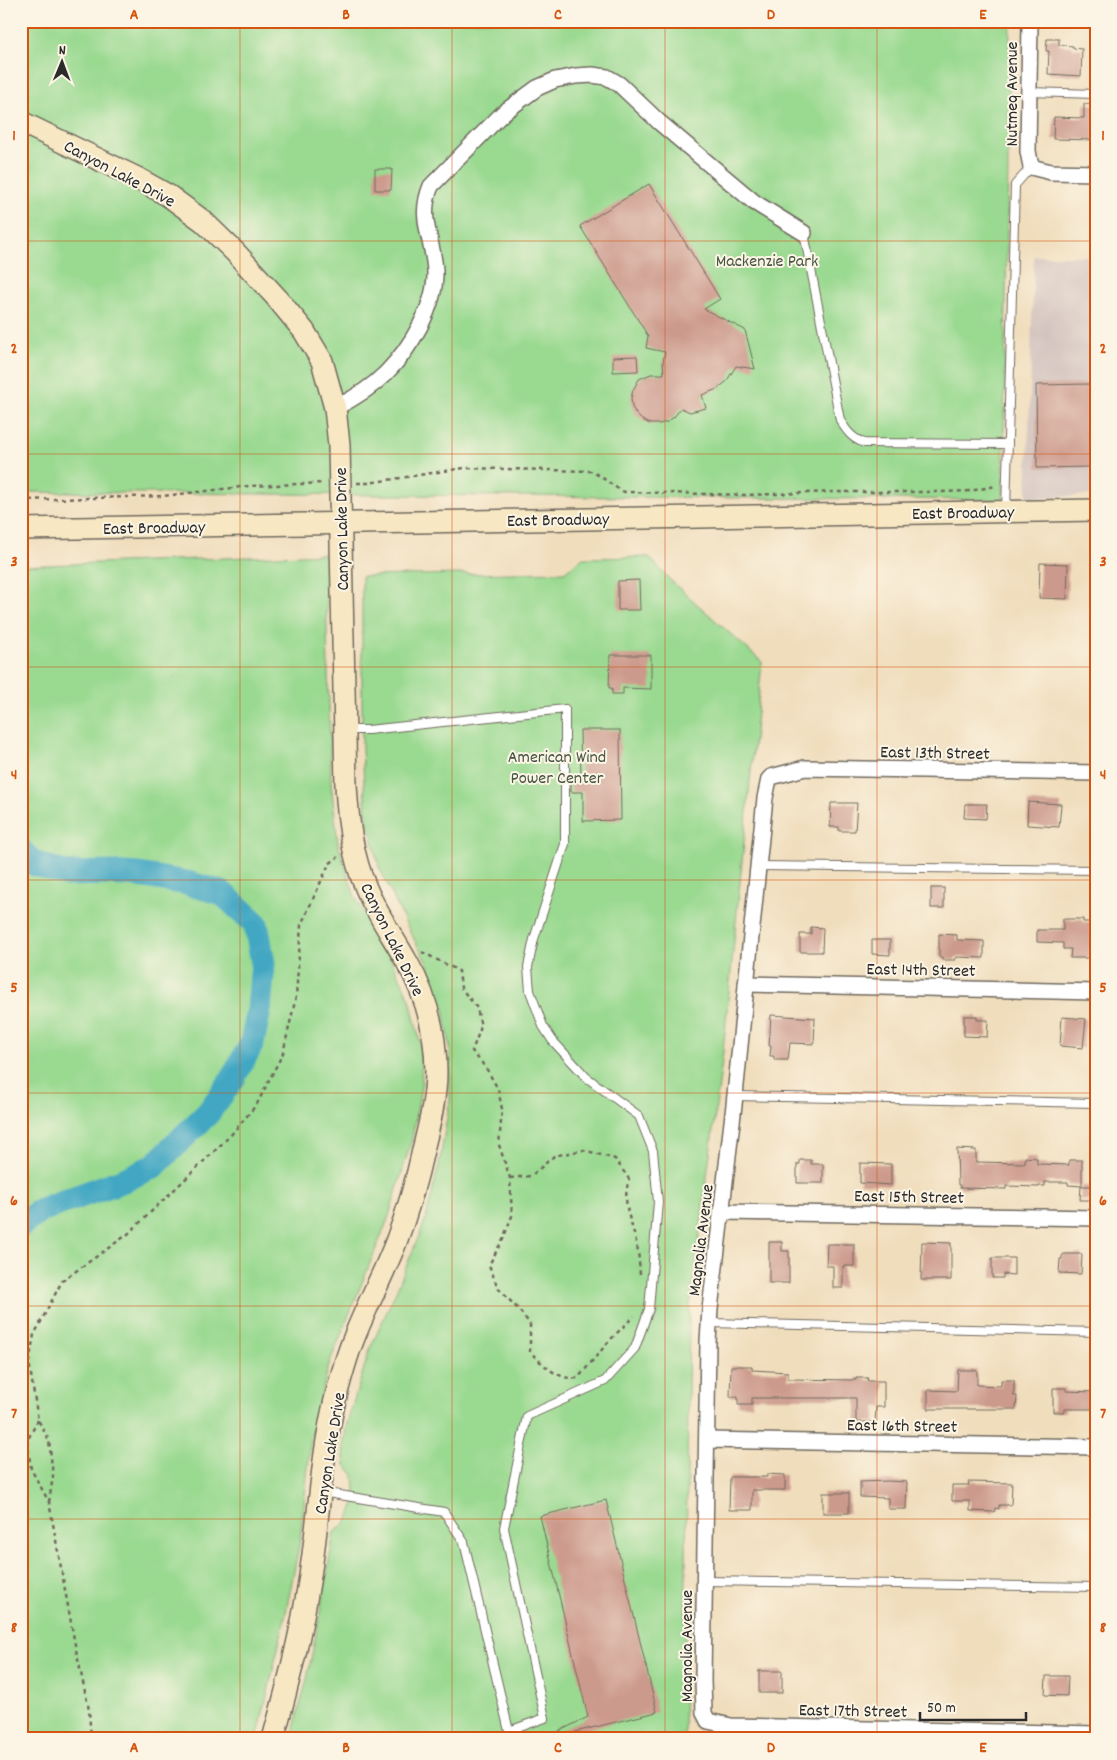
<svg xmlns="http://www.w3.org/2000/svg" width="1117" height="1760" font-family="Dekko,sans-serif">
	<rect width="100%" height="100%" fill="#fcf5e5"/>
	<filter id="ink" filterUnits="userSpaceOnUse"><feTurbulence type="fractalNoise" baseFrequency=".02" numOctaves="2"/><feDisplacementMap in="SourceGraphic" scale="10" xChannelSelector="R" yChannelSelector="G"/><feConvolveMatrix kernelMatrix="1 2 1 2 8 2 1 2 1" color-interpolation-filters="sRGB"/></filter>
	<filter id="wash" filterUnits="userSpaceOnUse"><feTurbulence type="fractalNoise" baseFrequency=".0096" numOctaves="4" result="noise"/><feDisplacementMap in="SourceGraphic" scale="20" xChannelSelector="R" yChannelSelector="G"/><feGaussianBlur stdDeviation="1.12" result="paint"/><feColorMatrix in="noise" values="0 0 0 0 0 0 0 0 0 0 0 0 0 0 0 0 0 1.4 0 .05"/><feComposite in="paint" operator="in"/></filter>
	<g filter="url(#wash)">
		<rect width="100%" height="100%" fill="#f0ddbc"/>
		<!-- industrial -->
		<path fill="#d0c0bc" d="M1034,256H1096V495L1027,498Z"/>
		<!-- green -->
		<g fill="#99d990" stroke="#62825e">
			<path d="M21,21H1010L1003,500L21,492Z"/>
			<path d="M325,554L331,782L338,844L355,897L387,951L410,999L420,1043L422,1082L412,1139L388,1219L329,1364L311,1439L300,1541L284,1622L257,1739H21V566Z"/>
			<path d="M649,557L669,579L762,662L722,1061L689,1315L684,1739H291L307,1679L318,1624L334,1532C356,1519 356,1499 354,1475L345,1465L343,1447L347,1423L370,1349L396,1291L426,1219L440,1160L450,1100V1048L444,1009L430,969L406,924L379,867L366,814L362,750V576L564,572L583,558Z"/>
		</g>
		<g fill="none" stroke-linecap="round" stroke-linejoin="round">
			<!-- river -->
			<path stroke="#43a7c3" stroke-width="25" d="M21,851L33,863L67,874L109,873L139,875L187,883L222,893L256,924L263,963L259,1010L252,1043L232,1080L208,1113L154,1166L124,1180L41,1210L21,1225"/>
		</g>
		<g id="blocks">
			<!-- building -->
			<g fill="#cc9a8c">
				<path d="M1047,39H1059V45L1073,46V48L1082,49L1081,76L1048,74L1049,51H1046Z"/>
				<path d="M1084,104L1096,105V140L1053,139L1054,117L1084,118Z"/>
				<path d="M375,169H392L391,190H375Z"/>
				<path d="M649,184L720,299L704,309L745,330L755,369L736,366L726,382L717,389L702,395L706,408L690,412L681,408L674,417L667,422L659,424H650L642,420L636,414L632,407L631,398L633,390L639,379L651,374H664L663,362L665,352L646,348L648,336L580,226Z"/>
				<path d="M637,356L638,371L613,372V357Z"/>
				<path d="M1090,384V393H1096V439H1091V467L1037,468L1036,385Z"/>
				<path d="M1040,563L1068,564L1067,599L1039,598Z"/>
				<path d="M639,580L640,610H618V581Z"/>
				<path d="M610,655H651V689L623,688V694H612V688H609Z"/>
				<path d="M580,730H620L621,820L583,821V792H571V776H581Z"/>
				<path d="M1028,802L1061,804L1059,827L1027,825Z"/>
				<path d="M831,803H857L855,831H839V827H830Z"/>
				<path d="M965,804H987L986,819L964,818Z"/>
				<rect x="931" y="888" width="13" height="20"/>
				<path d="M1063,919H1083V922H1096V958H1070L1071,949H1063V943L1037,942V930H1063Z"/>
				<path d="M811,927L823,928L822,952H800V934H811Z"/>
				<path d="M939,934L957,935V940L984,941V958L957,957L955,958V960H942V957H939Z"/>
				<path d="M872,940H890V955L872,954Z"/>
				<path d="M771,1015L815,1018L814,1044L790,1043L788,1060H774V1056H770L771,1046H769Z"/>
				<path d="M964,1016H977V1020H988L987,1037L964,1036Z"/>
				<path d="M1062,1017L1086,1019L1083,1048L1060,1046Z"/>
				<path d="M957,1149L976,1150V1162L1025,1163V1157L1037,1158V1164L1069,1165V1160H1082V1186L1068,1185V1182H1045V1186H1039V1187L1006,1186V1189L960,1188V1185H958Z"/>
				<path d="M800,1160H811V1164H823V1183H797V1164H800Z"/>
				<path d="M860,1163L891,1164V1185L860,1183Z"/>
				<path d="M1081,1186H1094L1093,1200H1080Z"/>
				<path d="M769,1242H782V1251H789V1283H769Z"/>
				<path d="M922,1242L951,1243V1280H921Z"/>
				<path d="M827,1244H854V1266H843V1288H833V1266H826Z"/>
				<path d="M1064,1254H1082L1081,1274L1059,1273L1060,1259H1062V1256Z"/>
				<path d="M992,1258H1014V1275L1003,1274V1278H992Z"/>
				<path d="M731,1366H752V1370L788,1372V1379L856,1380V1378H868L867,1381H884V1407H876L875,1422H856V1398H752V1405H738V1397H730Z"/>
				<path d="M958,1370H977V1385L1001,1386V1380H1014V1396H1017L1016,1409H928V1390L957,1391Z"/>
				<path d="M1053,1388H1066V1391L1096,1392V1409H1065V1412H1053Z"/>
				<path d="M767,1474L785,1475V1490H752V1510H729L730,1477H767Z"/>
				<path d="M888,1481L907,1482L906,1509H888V1498L860,1497V1482Z"/>
				<path d="M968,1482L1012,1483L1011,1505H999V1509L995,1508L994,1512L970,1511V1501H952V1485H969Z"/>
				<rect x="823" y="1493" width="26" height="20"/>
				<path d="M606,1500L657,1712L575,1732L578,1739H543L588,1717L540,1516Z"/>
				<rect x="759" y="1671" width="23" height="22"/>
				<path d="M1046,1676H1068L1067,1696L1045,1695Z"/>
			</g>
		</g>
	</g>
	<g filter="url(#ink)">
		<use href="#blocks" fill-opacity="0" stroke="#70695e" stroke-width="1"/>
		<g fill="none" stroke-linecap="round" stroke-linejoin="round">
			<!-- lane casing -->
			<g stroke="#70695e" stroke-width="10">
				<g id="lane">
					<path d="M1029,92L1096,94"/>
					<path d="M804,233L840,420C847,432 852,438 864,443L1008,444"/>
					<path d="M1006,511L1015,185L1031,167"/>
					<path d="M759,866L1096,870"/>
					<path d="M735,1096L1096,1103"/>
					<path d="M710,1323L1096,1332"/>
					<path d="M321,1492L444,1512L464,1542L509,1731L545,1718L504,1528L527,1416L605,1381L635,1348L649,1309L658,1202L653,1151L639,1116L586,1077L552,1040L543,1026L530,991L528,967L534,939L565,844V709L368,730H347"/>
					<path d="M705,1581L1096,1587"/>
				</g>
			</g>
			<!-- street casing -->
			<g stroke="#70695e" stroke-width="18">
				<g id="street">
					<path d="M1030,21L1028,151L1031,167L1051,172L1096,173"/>
					<path d="M335,408C353,399 372,387 386,373C410,349 436,306 435,272C434,240 417,219 431,186L503,113L537,88L555,80L576,76L592,75L607,77L619,84L659,122L754,202L804,233"/>
					<path d="M1096,773L805,768L771,777L769,779L765,798L734,1105L710,1309L708,1342L703,1680L704,1713L708,1721L731,1726L1096,1734"/>
					<path d="M746,984L1096,992"/>
					<path d="M722,1212L1096,1218"/>
					<path d="M707,1440L1096,1447"/>
				</g>
			</g>
			<!-- secondary casing -->
			<g stroke="#70695e" stroke-width="24">
				<g id="secondary">
					<path d="M21,122L137,178L169,196L203,221L235,252L276,297L304,331L322,361L335,408L339,445L346,785C348,820 352,856 366,888C377,914 393,937 407,962C426,995 436,1034 436,1072C436,1097 430,1122 424,1146C417,1178 408,1211 396,1242C383,1276 365,1308 352,1343C345,1361 340,1381 335,1400C320,1462 319,1526 308,1588C300,1639 287,1689 273,1739"/>
					<path d="M21,529L1096,510"/>
				</g>
			</g>
			<!-- path -->
			<g stroke="#70695e" stroke-width="2.5" stroke-dasharray="4 4" stroke-linecap="butt">
				<path d="M357,483H368L464,468L590,471C603,476 612,487 625,492L746,495L833,492H942L970,491L996,486"/>
				<path d="M21,500L163,496L249,486L324,483"/>
				<path d="M422,952L459,971L461,988L477,1008L481,1027L472,1051L486,1068L498,1089L502,1109L499,1145L510,1178L512,1216L503,1239L489,1265L498,1288L519,1310L530,1324V1352C545,1366 557,1380 578,1378L610,1340L634,1316"/>
				<path d="M510,1178L531,1176L554,1156L584,1150L615,1159L629,1179C621,1206 632,1220 637,1246C639,1255 639,1265 640,1274"/>
				<path d="M38,1420L27,1441L31,1469L49,1502L76,1650L89,1710L91,1739"/>
				<path d="M49,1502L53,1476L49,1440L38,1420L29,1362L34,1335L62,1281L128,1234L230,1136L257,1104L283,1053L296,997L301,925L329,864L338,857"/>
			</g>
			<!-- lane -->
			<use href="#lane" stroke="#fff" stroke-width="8"/>
			<!-- street -->
			<use href="#street" stroke="#fff" stroke-width="15"/>
			<!-- secondary -->
			<use href="#secondary" stroke="#f7e8c3" stroke-width="21"/>
		</g>
	</g>
	<!-- grid -->
	<path fill="none" stroke="#d5540f" stroke-width="1" stroke-opacity="0.55" d="M240,21V1739M452,21V1739M665,21V1739M877,21V1739M21,241H1096M21,454H1096M21,667H1096M21,880H1096M21,1093H1096M21,1306H1096M21,1519H1096"/>
	<g text-anchor="middle" stroke-width="4" stroke-linejoin="round" paint-order="stroke">
		<!-- street labels -->
		<g font-size="18" fill="#2b2b2b" stroke="#fcf5e5">
			<text transform="translate(1011 94) rotate(-90)" y="6">Nutmeq Avenue</text>
			<text transform="translate(120 173) rotate(28)" y="6">Canyon Lake Drive</text>
			<text transform="translate(963 512) rotate(-1)" y="6">East Broadway</text>
			<text transform="translate(558 519) rotate(-1)" y="6">East Broadway</text>
			<text transform="translate(154 527) rotate(-1)" y="6">East Broadway</text>
			<text transform="translate(341 529) rotate(-91)" y="6">Canyon Lake Drive</text>
			<text transform="translate(935 752) rotate(1)" y="6">East 13th Street</text>
			<text transform="translate(393 939) rotate(64)" y="6">Canyon Lake Drive</text>
			<text transform="translate(921 969) rotate(1)" y="6">East 14th Street</text>
			<text transform="translate(909 1196) rotate(1)" y="6">East 15th Street</text>
			<text transform="translate(700 1240) rotate(-83)" y="6">Magnolia Avenue</text>
			<text transform="translate(902 1425) rotate(1)" y="6">East 16th Street</text>
			<text transform="translate(329 1453) rotate(-81)" y="6">Canyon Lake Drive</text>
			<text transform="translate(686 1646) rotate(-90)" y="6">Magnolia Avenue</text>
			<text transform="translate(853 1710) rotate(1)" y="6">East 17th Street</text>
		</g>
		<!-- park labels -->
		<g font-size="18" fill="#465644" stroke="#fcf5e5">
			<text x="767" y="266">Mackenzie Park</text>
			<text x="557" y="762">American Wind<tspan x="557" dy="21">Power Center</tspan></text>
		</g>
	</g>
	<!-- margin -->
	<rect width="1117" height="1760" fill="none" stroke="#fcf5e5" stroke-width="55"/>
	<!-- north arrow -->
	<g transform="translate(62 62) rotate(1)" stroke="#fcf5e5" stroke-width="4" paint-order="stroke">
	<path d="M0-4L9 19L0 12L-9 19Z" fill="#2b2b2b"/>
	<text y="-8" font-size="14" font-weight="bold" text-anchor="middle" fill="#2b2b2b">N</text>
	</g>
	<!-- scale -->
	<path d="M920 1712v8h106v-8" fill="none" stroke="#2b2b2b" stroke-width="2.5"/>
	<text x="927" y="1712" font-size="15" fill="#2b2b2b" stroke="#fcf5e5" stroke-width="4" paint-order="stroke">50 m</text>
	<rect x="28" y="28" width="1062" height="1704" fill="none" stroke="#d5540f" stroke-width="2"/>
	<g font-size="16" text-anchor="middle" font-weight="bold" fill="#d5540f">
		<text x="134" y="19">A</text>
		<text x="346" y="19">B</text>
		<text x="558" y="19">C</text>
		<text x="771" y="19">D</text>
		<text x="983" y="19">E</text>
		<text x="14" y="140">1</text>
		<text x="1103" y="140">1</text>
		<text x="14" y="353">2</text>
		<text x="1103" y="353">2</text>
		<text x="14" y="566">3</text>
		<text x="1103" y="566">3</text>
		<text x="14" y="779">4</text>
		<text x="1103" y="779">4</text>
		<text x="14" y="992">5</text>
		<text x="1103" y="992">5</text>
		<text x="14" y="1205">6</text>
		<text x="1103" y="1205">6</text>
		<text x="14" y="1418">7</text>
		<text x="1103" y="1418">7</text>
		<text x="14" y="1632">8</text>
		<text x="1103" y="1632">8</text>
		<text x="134" y="1752">A</text>
		<text x="346" y="1752">B</text>
		<text x="558" y="1752">C</text>
		<text x="771" y="1752">D</text>
		<text x="983" y="1752">E</text>
	</g>
</svg>
